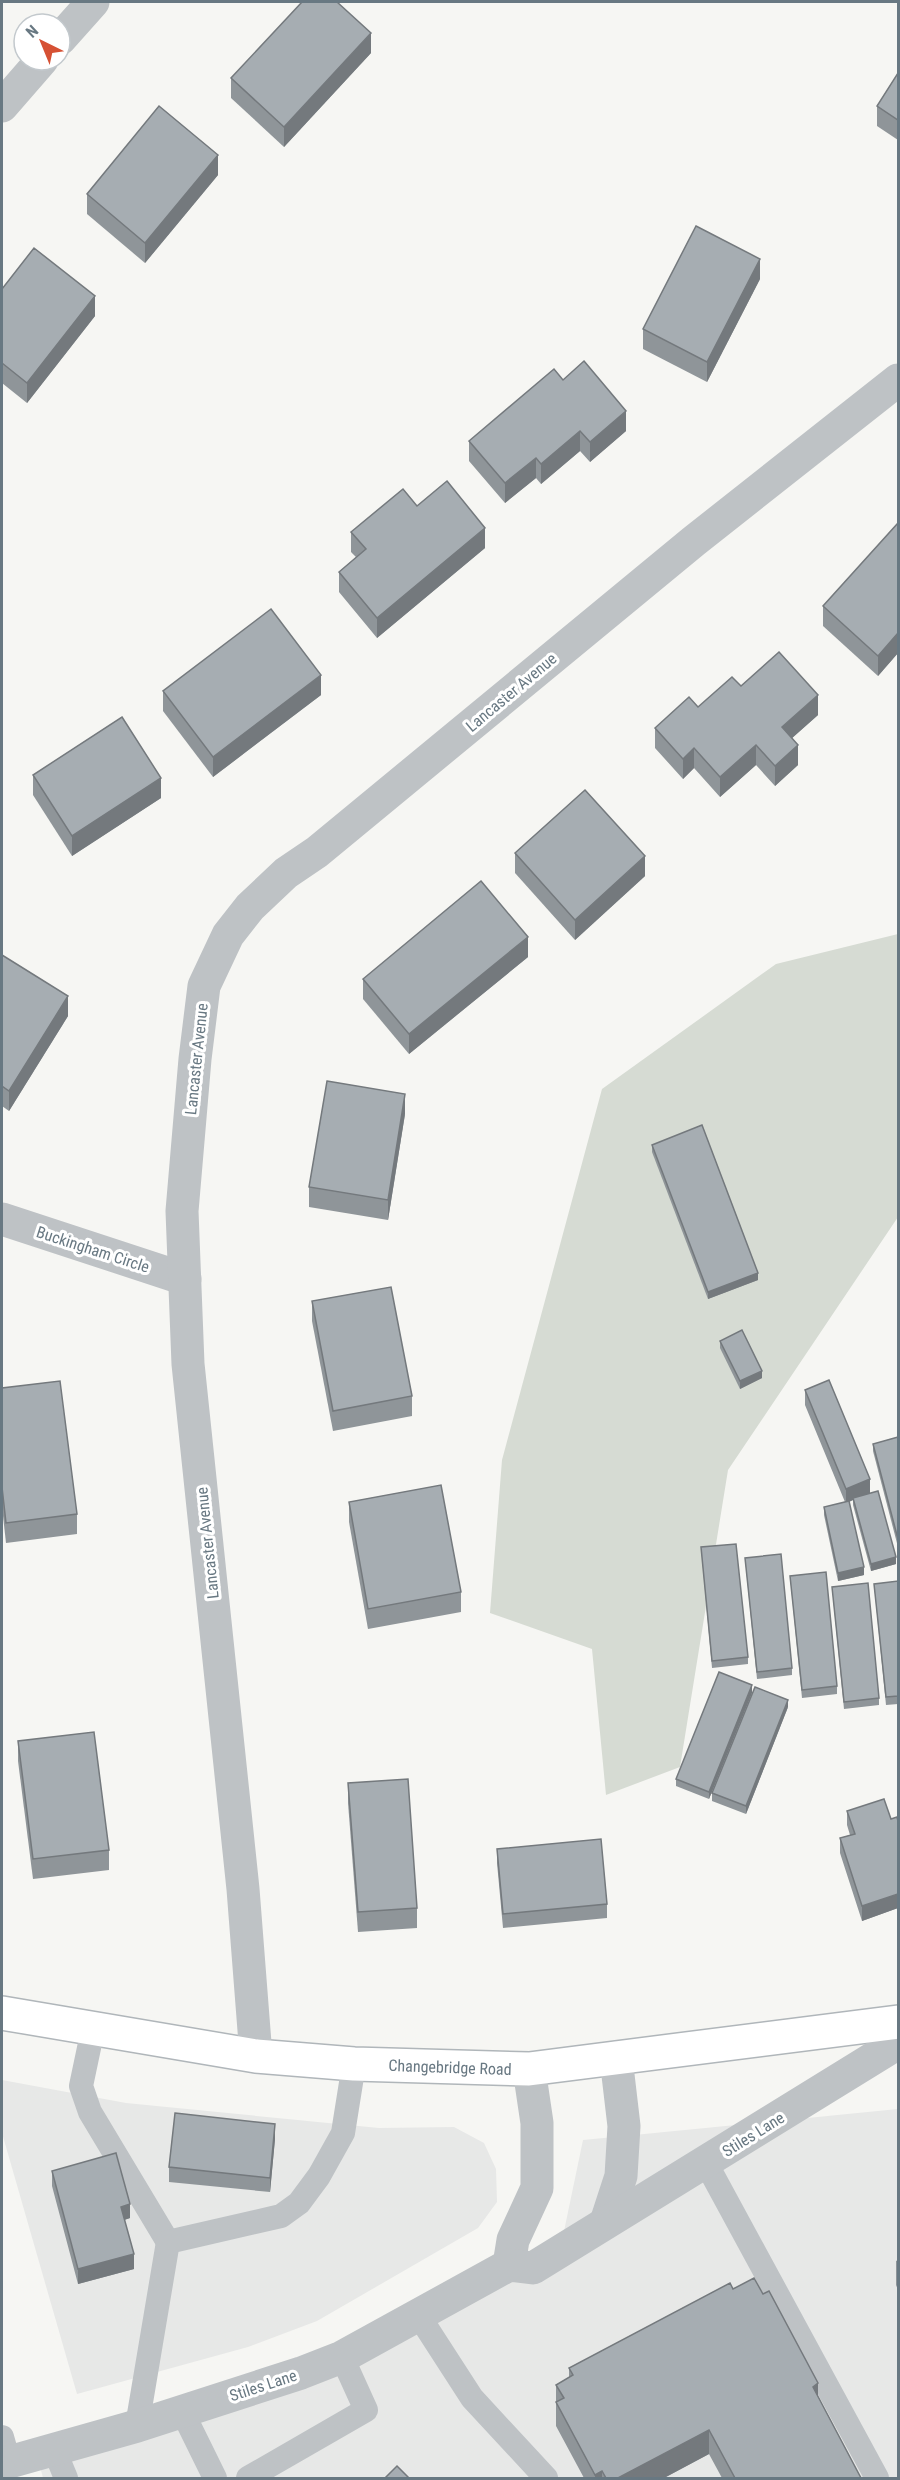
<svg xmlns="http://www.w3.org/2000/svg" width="900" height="2480" font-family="'Roboto Condensed',sans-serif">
	<rect width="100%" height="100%" fill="#f6f6f3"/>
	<!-- built -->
	<g fill="#e7e8e7">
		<path d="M2,2080L126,2103L379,2128L454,2127L484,2143L496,2169L497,2202L478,2228L317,2321L248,2347L77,2394L2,2133Z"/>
		<path d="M898,2109V2478H43L36,2451L372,2337L563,2236L583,2140Z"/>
	</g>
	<!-- green -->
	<path fill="#d6dbd3" d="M898,934V1217L728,1470L680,1767L606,1795L592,1649L490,1613L502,1460L602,1089L776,964Z"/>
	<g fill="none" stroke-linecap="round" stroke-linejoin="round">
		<!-- secondary casing -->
		<g stroke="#b0b6ba" stroke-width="36">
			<path id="secondary" d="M2,2013L256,2056L354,2064L529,2069L898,2022"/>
		</g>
		<!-- service -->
		<g stroke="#bec2c5" stroke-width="24">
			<path d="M93,2029L81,2086L90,2112L168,2242"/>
			<path d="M706,2163L877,2478"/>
			<path d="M419,2316L472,2398L546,2478"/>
			<path d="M182,2411L215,2478"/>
			<path d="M137,2426L168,2242L281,2216L299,2203L319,2176L343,2133L354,2064"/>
			<path d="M2,2437L9,2462"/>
			<path d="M54,2449L66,2478"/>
			<path d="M248,2478L366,2410L342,2357"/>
		</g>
		<!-- minor -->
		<g stroke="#bec2c5" stroke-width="33">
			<path d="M60,39L93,2"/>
			<path d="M2,106L42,60"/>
			<path d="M2,1219L185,1279"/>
			<path d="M256,2056L243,1889L188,1364L182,1211L195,1059L204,986L228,935L250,907L286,873L317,852L694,541L898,380"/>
		</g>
		<!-- tertiary -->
		<g stroke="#bec2c5" stroke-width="33">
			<path d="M606,2222L621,2176L624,2126L616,2058"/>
			<path d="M509,2265L513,2240L537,2188V2123L529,2069"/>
			<path d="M2,2464L137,2426L301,2373L342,2357L509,2265L533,2268L898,2043"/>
		</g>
		<!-- secondary -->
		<use href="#secondary" stroke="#fff" stroke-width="33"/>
	</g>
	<!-- wall -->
	<g fill="#8f9599">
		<path d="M371,53L284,147L231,98V78Z"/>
		<path d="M898,73V140L877,126V106Z"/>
		<path d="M218,175L145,263L87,214V194Z"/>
		<path d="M760,279L707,382L643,349V329Z"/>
		<path d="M2,289L95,316L27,403L2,383Z"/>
		<path d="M563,380L626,431L590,462L580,451L541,484L536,478L505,503L469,461V441Z"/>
		<path d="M417,506L485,548L377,638L339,592V572L356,557L351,552V532Z"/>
		<path d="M898,523V653L878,676L823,626V606Z"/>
		<path d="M741,686L818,715L792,738L798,765L775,786L756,765L720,797L694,768L683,779L655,748V728Z"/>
		<path d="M163,691L321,695L213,777L163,711Z"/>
		<path d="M33,775L161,798L72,856L33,795Z"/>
		<path d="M515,853L645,876L575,940L515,873Z"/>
		<path d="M2,955L68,1016L9,1111L2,1106Z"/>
		<path d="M528,957L409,1054L363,999V979Z"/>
		<path d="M405,1114L388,1220L309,1207V1187Z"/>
		<path d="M652,1145L758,1280L708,1299L652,1152Z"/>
		<path d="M312,1301L412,1396V1416L333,1431L312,1321Z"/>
		<path d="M720,1341L762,1378L740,1389L720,1348Z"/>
		<path d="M2,1388L77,1514V1534L6,1543L2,1507Z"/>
		<path d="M805,1390L870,1493L896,1564L871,1571L853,1505V1500L849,1502L864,1575L838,1581L824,1515V1507L845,1502L805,1405Z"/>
		<path d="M898,1437V1547L873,1451V1444Z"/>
		<path d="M349,1502L461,1592V1612L368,1629L349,1522Z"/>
		<path d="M701,1547L748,1657V1664L712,1668Z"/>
		<path d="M745,1558L792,1668V1675L757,1679Z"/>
		<path d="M790,1576L837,1686V1694L802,1698Z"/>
		<path d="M898,1581V1704L886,1705L874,1584Z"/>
		<path d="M832,1587L879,1698V1705L844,1709Z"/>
		<path d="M752,1693L709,1799L676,1786V1779Z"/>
		<path d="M788,1707L746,1814L712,1801V1793Z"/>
		<path d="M18,1741L109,1850V1870L33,1879L18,1761Z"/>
		<path d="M348,1783L417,1908V1928L358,1932L348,1803Z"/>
		<path d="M847,1811L898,1821V1908L862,1921L840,1853V1838L850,1835L847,1825Z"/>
		<path d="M497,1849L607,1904V1918L503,1928L497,1863Z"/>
		<path d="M275,2139L270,2192L169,2182V2167Z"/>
		<path d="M52,2171L130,2218L124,2220L134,2269L78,2284L52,2186Z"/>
		<path d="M898,2260V2290L896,2285V2261Z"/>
		<path d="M733,2289L818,2398L861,2478H722L709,2454L664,2478H584L556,2426V2385L569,2377V2368Z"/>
	</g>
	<!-- shaded-wall -->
	<g fill="#74797d">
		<path d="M371,33V53L284,147V127Z"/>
		<path d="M218,155V175L145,263V243Z"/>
		<path d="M760,259V279L707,382V362Z"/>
		<path d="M95,296V316L27,403V383Z"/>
		<path d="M626,411V431L590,462V442Z"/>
		<path d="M580,431V451L541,484V464Z"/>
		<path d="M536,458V478L505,503V483Z"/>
		<path d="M485,528V548L377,638V618Z"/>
		<path d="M898,633V653L878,676V656Z"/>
		<path d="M321,675V695L213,777V757Z"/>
		<path d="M818,695V715L782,747V727Z"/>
		<path d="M756,745V765L720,797V777Z"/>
		<path d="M798,745V765L775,786V766Z"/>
		<path d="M694,748V768L683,779V759Z"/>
		<path d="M161,778V798L72,856V836Z"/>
		<path d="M645,856V876L575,940V920Z"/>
		<path d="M528,937V957L409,1054V1034Z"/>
		<path d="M68,996V1016L9,1111V1091Z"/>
		<path d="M405,1094V1114L388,1220V1200Z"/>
		<path d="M758,1273V1280L708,1299V1292Z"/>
		<path d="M762,1371V1378L740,1389V1381Z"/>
		<path d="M870,1479V1493L853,1498V1500L846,1503V1489Z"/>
		<path d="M896,1557V1564L871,1571V1564Z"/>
		<path d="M864,1567V1575L838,1581V1573Z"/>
		<path d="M752,1685V1693L709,1799V1792Z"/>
		<path d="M788,1700V1707L746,1814V1806Z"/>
		<path d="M898,1894V1908L862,1921V1906Z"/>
		<path d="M275,2124V2139L270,2192V2178Z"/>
		<path d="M130,2204V2218L121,2221V2207Z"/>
		<path d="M134,2254V2269L78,2284V2269Z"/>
		<path d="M818,2383V2408L813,2387Z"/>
		<path d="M709,2430V2454L664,2478H618Z"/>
		<path d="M602,2471V2478H595V2475Z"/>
	</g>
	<!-- building -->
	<g fill="#a6adb2" stroke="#74797d" stroke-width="1.5">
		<path d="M302,2H337L371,33L284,127L231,78Z"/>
		<path d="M898,73V120L877,106Z"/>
		<path d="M159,106L218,155L145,243L87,194Z"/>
		<path d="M696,226L760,259L707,362L643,329Z"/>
		<path d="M34,248L95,296L27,383L2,363V289Z"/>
		<path d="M584,361L626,411L590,442L580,431L541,464L536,458L505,483L469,441L554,369L563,380Z"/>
		<path d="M447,481L485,528L377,618L339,572L366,549L351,532L403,489L417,506Z"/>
		<path d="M898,523V633L878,656L823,606Z"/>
		<path d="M271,609L321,675L213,757L163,691Z"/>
		<path d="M779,652L818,695L782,727L798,745L775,766L756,745L720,777L694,748L683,759L655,728L689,697L698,707L732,677L741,686Z"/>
		<path d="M122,717L161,778L72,836L33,775Z"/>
		<path d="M585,790L645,856L575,920L515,853Z"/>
		<path d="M481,881L528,937L409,1034L363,979Z"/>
		<path d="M2,955L68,996L9,1091L2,1086Z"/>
		<path d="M327,1081L405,1094L388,1200L309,1187Z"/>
		<path d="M702,1125L758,1273L708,1292L652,1145Z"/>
		<path d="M391,1287L412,1396L333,1411L312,1301Z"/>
		<path d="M742,1330L762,1371L740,1381L720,1341Z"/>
		<path d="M829,1380L870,1479L846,1489L805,1390Z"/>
		<path d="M60,1381L77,1514L6,1523L2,1487V1388Z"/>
		<path d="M898,1437V1539L873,1444Z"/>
		<path d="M441,1485L461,1592L368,1609L349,1502Z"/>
		<path d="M878,1491L896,1557L871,1564L853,1498Z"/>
		<path d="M849,1501L864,1567L838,1573L824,1507Z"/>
		<path d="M736,1544L748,1657L712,1661L701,1547Z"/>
		<path d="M781,1554L792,1668L757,1672L745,1558Z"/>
		<path d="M826,1572L837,1686L802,1690L790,1576Z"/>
		<path d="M898,1581V1696L886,1697L874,1584Z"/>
		<path d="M868,1583L879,1698L844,1702L832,1587Z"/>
		<path d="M719,1672L752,1685L709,1792L676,1779Z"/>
		<path d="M755,1687L788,1700L746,1806L712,1793Z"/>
		<path d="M94,1732L109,1850L33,1859L18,1741Z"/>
		<path d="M408,1779L417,1908L358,1912L348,1783Z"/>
		<path d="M884,1799L891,1819L897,1817L898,1821V1894L862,1906L840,1838L855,1834L847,1811Z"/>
		<path d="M601,1839L607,1904L503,1914L497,1849Z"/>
		<path d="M175,2113L275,2124L270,2178L169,2167Z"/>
		<path d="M116,2153L130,2204L121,2207L134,2254L78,2269L52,2171Z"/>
		<path d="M754,2278L763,2294L769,2291L818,2383L813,2387L861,2478H735L709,2430L618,2478H606L602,2471L595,2475L556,2402L564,2398L556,2385L573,2375L569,2368L730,2283L733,2289Z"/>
		<path d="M397,2466L409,2478H385Z"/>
	</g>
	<g text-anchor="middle" stroke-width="6" stroke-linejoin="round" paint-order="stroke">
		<!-- street labels -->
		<g font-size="16" fill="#687882" stroke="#fff">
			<text transform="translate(511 692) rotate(-40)" y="6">Lancaster Avenue</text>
			<text transform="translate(196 1059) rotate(-84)" y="6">Lancaster Avenue</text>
			<text transform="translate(93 1249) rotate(18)" y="6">Buckingham Circle</text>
			<text transform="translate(207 1543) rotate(-96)" y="6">Lancaster Avenue</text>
			<text transform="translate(450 2067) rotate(2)" y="6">Changebridge Road</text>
			<text transform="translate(753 2134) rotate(-32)" y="6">Stiles Lane</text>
			<text transform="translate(263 2385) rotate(-18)" y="6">Stiles Lane</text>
		</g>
	</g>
	<!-- border -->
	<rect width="900" height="2480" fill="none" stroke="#687882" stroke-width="6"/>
	<!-- north arrow -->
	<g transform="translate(42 42) rotate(317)"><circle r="28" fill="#ffffff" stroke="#c3c9cd" stroke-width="1.5"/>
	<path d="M0-4.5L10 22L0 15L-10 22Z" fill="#d65134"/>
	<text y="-9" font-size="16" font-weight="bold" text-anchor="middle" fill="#687882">N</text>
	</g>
</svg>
